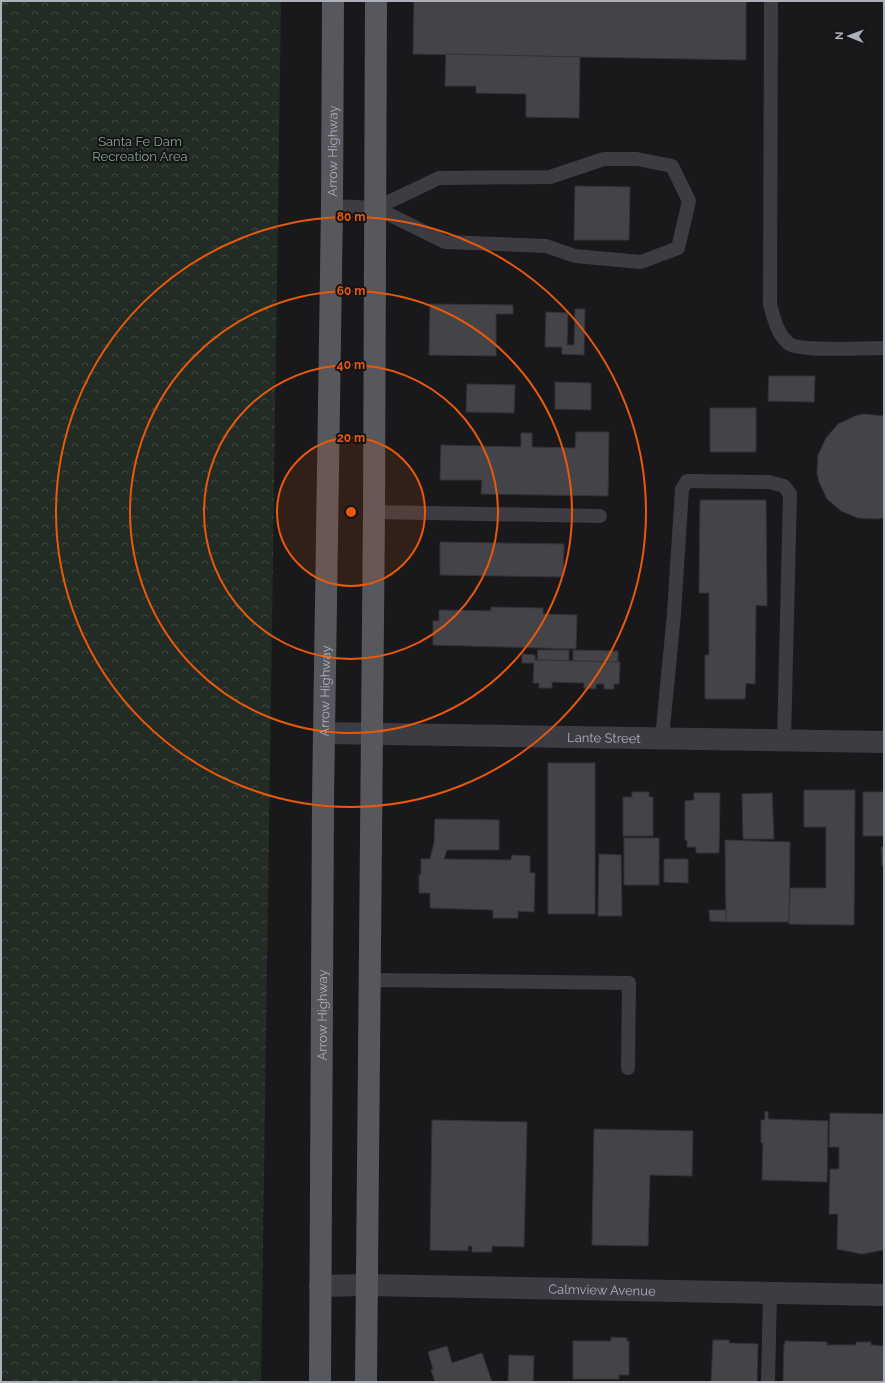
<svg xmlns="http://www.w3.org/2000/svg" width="885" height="1383" font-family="Raleway,sans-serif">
	<defs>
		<pattern id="forest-crowns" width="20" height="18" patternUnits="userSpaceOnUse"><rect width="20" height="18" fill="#232b25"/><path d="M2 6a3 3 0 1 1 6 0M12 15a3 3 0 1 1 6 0" fill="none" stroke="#404743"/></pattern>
	</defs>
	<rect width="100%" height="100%" fill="#19191b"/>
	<!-- forest -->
	<path fill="url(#forest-crowns)" d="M1,1H281L261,1382H1Z"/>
	<!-- building -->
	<g fill="#444448" stroke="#343337">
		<path d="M414,1H746V60L413,54Z"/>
		<path d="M446,54L580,57L579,118L526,117V94L476,93V86H445Z"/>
		<path d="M575,186L630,187L629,240H574Z"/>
		<path d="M430,304L513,305V314H496V356L429,355Z"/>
		<path d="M575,309H585L584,355L562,354V347H545L546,312L568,313L567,345H574Z"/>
		<path d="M769,376H815L814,402L768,401Z"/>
		<path d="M555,382L591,383V410L555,409Z"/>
		<path d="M467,384L515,385L514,413L466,412Z"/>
		<rect x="710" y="408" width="46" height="44"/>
		<path d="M864,414L884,416V518L876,519L858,518L841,511L827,499L819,482L817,473L818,455L826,438L838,424L855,416Z"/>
		<path d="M576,432H609L608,496L481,494L482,480H440L441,445L521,447V433H532V447L575,448Z"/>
		<path d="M700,500H766L767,606L756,605L755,684L746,683L745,699H705V655H709V593H699Z"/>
		<path d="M440,542L564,544L563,577L440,575Z"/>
		<path d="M491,607L543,608V614L577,615L576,649L433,645V621H439V610L491,611Z"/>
		<path d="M538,650H569V661L537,660Z"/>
		<path d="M573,650L618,651V662L573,661Z"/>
		<path d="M522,654L535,655V660H537L620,662L619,684H614V689H604V684H596V689L584,688V683L552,682V688H539V683H533L534,663H522Z"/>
		<rect x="548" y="763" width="47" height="151"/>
		<path d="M804,790H855L854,925L789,924L790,888H826V827H804Z"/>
		<path d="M632,792H649V797H653V836H623V797H632Z"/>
		<rect x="863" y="792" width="21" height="44"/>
		<path d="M694,793H720L719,853H696V847H687V840H685V801L694,800Z"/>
		<path d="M772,793L774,839H743L742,794Z"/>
		<path d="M435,819L499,820V850H447L444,859L511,860L512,855L530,856V873H535L534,912L518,911V918H493V910L430,908V893H419V874L421,875V859H430L434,843Z"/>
		<rect x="624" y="838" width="35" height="47"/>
		<path d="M725,840L790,842L789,922H726Z"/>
		<path d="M881,847H884V866H882Z"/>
		<path d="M599,854L621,855L622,916H598Z"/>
		<path d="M664,859H688V883L664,882Z"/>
		<path d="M709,910H726V922L710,921Z"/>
		<path d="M765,1111L768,1112V1119L828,1121L827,1182L762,1180L763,1143H761V1120H765Z"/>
		<path d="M830,1113L884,1114V1250L862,1254L837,1249L838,1214H829L830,1169H839V1147H829Z"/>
		<path d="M432,1120L527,1122L524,1247L492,1246V1252H472V1246H468V1251L430,1250Z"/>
		<path d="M594,1129L693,1131L692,1176L650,1175L648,1246L592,1245Z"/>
		<path d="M611,1337L627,1338V1342L629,1341V1375H619V1379H573V1341H611Z"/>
		<path d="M713,1340H729V1343L758,1344L757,1382H711Z"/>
		<path d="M785,1341L827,1342V1345H856V1342H871V1345L884,1346V1382H783L784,1344H785Z"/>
		<path d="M447,1346L452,1363L482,1353L492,1382H435L431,1370L433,1369L428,1352Z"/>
		<path d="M509,1355L534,1356L533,1382H508Z"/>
	</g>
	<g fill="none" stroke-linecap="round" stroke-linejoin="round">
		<!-- service -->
		<g stroke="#3c3c42" stroke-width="14">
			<path d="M771,1L770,304C774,318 776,332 788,343C798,352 867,348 884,348"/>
			<path d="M332,206L376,208L445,242L546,246L575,256L641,262L678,248L689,201L672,166L637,159H604L550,177L439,178L376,208"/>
			<path d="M374,512L600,516"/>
			<path d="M662,738L674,614L682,489L687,481L769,482L784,486L790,494L784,740"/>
			<path d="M370,980L629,983L628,1068"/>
			<path d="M768,1382L770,1293"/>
		</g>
		<!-- minor -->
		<g stroke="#3c3c42" stroke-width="22">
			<path id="s1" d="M324,733L884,742"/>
			<path id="s2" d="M320,1286L366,1285L884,1295"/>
		</g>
		<!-- primary -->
		<g stroke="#57575e" stroke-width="22">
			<path id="s3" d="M320,1382L323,800L332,206L333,1"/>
			<path d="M366,1382L374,512L376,1"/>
		</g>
	</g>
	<!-- distance rings -->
	<circle cx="351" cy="512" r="74" fill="#e8590c" fill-opacity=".12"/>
	<g fill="none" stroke="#e8590c" stroke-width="2">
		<circle cx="351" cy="512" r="74"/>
		<circle cx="351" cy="512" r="147"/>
		<circle cx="351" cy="512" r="221"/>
		<circle cx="351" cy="512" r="295"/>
	</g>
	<g text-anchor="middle" stroke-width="4" stroke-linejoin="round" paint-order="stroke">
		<!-- park labels -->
		<g font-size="13" fill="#86a28c" stroke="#141416">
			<text x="140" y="146">Santa Fe Dam<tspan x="140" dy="15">Recreation Area</tspan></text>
		</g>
		<!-- street labels -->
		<g font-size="13" fill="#adafb9" stroke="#141416">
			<text dy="5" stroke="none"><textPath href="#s3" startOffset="1231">Arrow Highway</textPath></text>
			<text dy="5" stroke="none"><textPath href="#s3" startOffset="691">Arrow Highway</textPath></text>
			<text dy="5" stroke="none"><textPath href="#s1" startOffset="280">Lante Street</textPath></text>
			<text dy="5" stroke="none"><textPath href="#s3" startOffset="367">Arrow Highway</textPath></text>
			<text dy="5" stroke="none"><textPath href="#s2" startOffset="282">Calmview Avenue</textPath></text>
		</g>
	</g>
	<circle cx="351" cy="512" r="6" fill="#e8590c" stroke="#141416" stroke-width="2"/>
	<g font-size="12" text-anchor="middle" font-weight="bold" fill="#e8590c" stroke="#141416" stroke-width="4" stroke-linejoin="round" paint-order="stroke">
		<text x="351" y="221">80 m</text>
		<text x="351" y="295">60 m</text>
		<text x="351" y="369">40 m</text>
		<text x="351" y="442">20 m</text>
	</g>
	<!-- border -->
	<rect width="885" height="1383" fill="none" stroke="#adafb9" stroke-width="4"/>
	<!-- north arrow -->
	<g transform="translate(849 36) rotate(271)" stroke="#141416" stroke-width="3" paint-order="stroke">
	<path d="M0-3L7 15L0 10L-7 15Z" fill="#adafb9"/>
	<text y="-6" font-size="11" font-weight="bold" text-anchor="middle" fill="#adafb9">N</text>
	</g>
</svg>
